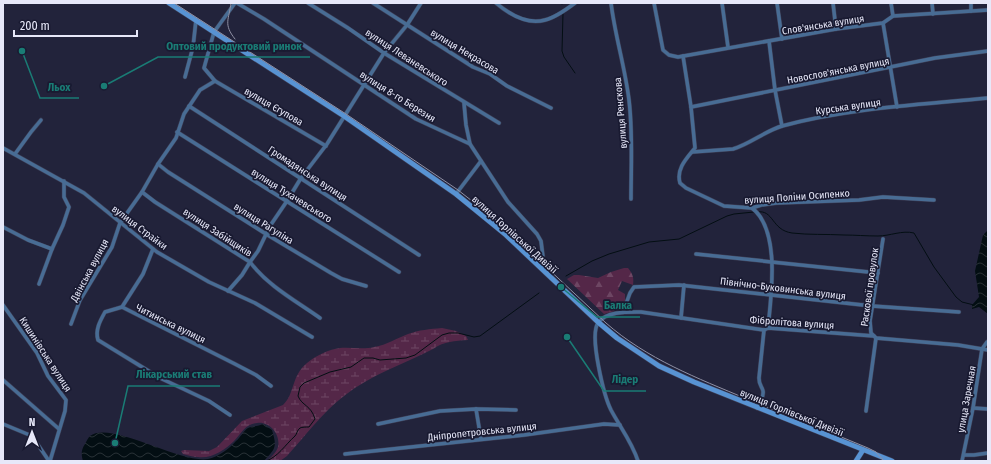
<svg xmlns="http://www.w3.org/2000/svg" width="991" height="464" font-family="'Fira Sans Condensed',sans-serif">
	<defs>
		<pattern id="forest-firs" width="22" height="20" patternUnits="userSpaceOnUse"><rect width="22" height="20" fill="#542748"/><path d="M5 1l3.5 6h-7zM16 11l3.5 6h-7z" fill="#6d4663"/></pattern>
		<pattern id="wetland-marsh" width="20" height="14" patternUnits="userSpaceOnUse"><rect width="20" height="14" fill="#542748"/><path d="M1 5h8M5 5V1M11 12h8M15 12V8" fill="none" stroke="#6d4663"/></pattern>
		<pattern id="water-waves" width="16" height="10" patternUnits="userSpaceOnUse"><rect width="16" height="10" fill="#030e13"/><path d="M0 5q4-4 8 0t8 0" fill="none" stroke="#283136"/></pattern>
	</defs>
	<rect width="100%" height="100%" fill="#22233b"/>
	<!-- forest -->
	<path fill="url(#forest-firs)" d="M624,268H628C633,274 634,278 633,285L622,281L618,290L625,294V308L604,314L567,279L574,275H579L598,278L611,272Z"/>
	<!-- wetland -->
	<path fill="url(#wetland-marsh)" d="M442,328L456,331L466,336L468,340C454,341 445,341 433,349C404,364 370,375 344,396C322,413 306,435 287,456L280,461H267C271,457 276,453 278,447C281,434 269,421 257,423C245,424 241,434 234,441C225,450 211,459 198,457C193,457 188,455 183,454L181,451L184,450L209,451L217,447L242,421L283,405C295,394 291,376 307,363C315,356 330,349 340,348C351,347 363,350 374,347C387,345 397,338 408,334C419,330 430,329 442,328Z"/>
	<!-- water -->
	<g fill="url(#water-waves)">
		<path d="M988,230V314L979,307L972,309V305L979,297L975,271L983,235Z"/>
		<path d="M263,424L272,430C277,447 276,448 264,461H83C81,454 81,450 85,444C86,442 88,438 90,436C110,420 181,464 208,459C218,457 229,449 236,441C240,438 244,430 248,428C253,426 259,426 263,424Z"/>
	</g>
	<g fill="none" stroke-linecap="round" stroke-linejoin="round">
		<!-- stream -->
		<g stroke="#030e13" stroke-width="1">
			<path d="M562,3V4"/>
			<path d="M563,14L562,51L564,57L575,73"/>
			<path d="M757,212C774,209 771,230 792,233C809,235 826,234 844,235C855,235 866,236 878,236C890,236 902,230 914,233L934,267L956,297L962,302L974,305"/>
			<path d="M566,276L592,261L609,254L649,242L679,239L727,216L734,214L754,212"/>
			<path d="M266,461C278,457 285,445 295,436C297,434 297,430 300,428C302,427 306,427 309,427L315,419C311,405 302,406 298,396L300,387L304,383L330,372L351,367L364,358H373L380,360L406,358L415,355L442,335L449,333H458L474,337L480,336L539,293"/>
		</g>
		<!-- street casing -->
		<g stroke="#3e3f56" stroke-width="4.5">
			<g id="street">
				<path d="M237,3L264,19L416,119L470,144L508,202L537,234L541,241L543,257L535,263"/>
				<path d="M308,3L348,28L384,53L499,123"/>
				<path d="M373,3L473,67L490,74L507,86L551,108"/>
				<path d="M496,3C509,14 527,25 545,20C554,18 567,9 575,3"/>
				<path d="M611,3C615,36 625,67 629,100C633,133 631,166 631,199"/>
				<path d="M654,3L663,50L669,55L678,57L836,29L883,23L893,16L988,10"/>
				<path d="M722,3L728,47"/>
				<path d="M777,3L782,39"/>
				<path d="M833,3L836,29"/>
				<path d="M891,3L893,16"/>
				<path d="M932,3L933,14"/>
				<path d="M971,3V11"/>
				<path d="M883,23L897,107"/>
				<path d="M769,41L775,90L782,126"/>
				<path d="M683,56L691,107L695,148C686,159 676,169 680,183L686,188L724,206L752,208L761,205L776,203L859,200L883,197L934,200"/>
				<path d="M185,77L193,47L196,20"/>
				<path d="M215,81L326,146"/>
				<path d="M464,103L466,125L470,144"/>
				<path d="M189,106L419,255"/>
				<path d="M691,107L935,58L988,51"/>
				<path d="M177,132L399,272"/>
				<path d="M3,148L84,193L157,252L209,282L255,303L312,337"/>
				<path d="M692,152L733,149C750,144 765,131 782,126C849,108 919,105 988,98"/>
				<path d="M15,154L31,132L41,120"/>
				<path d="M158,164L168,172L266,234L331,273L342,279L366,286"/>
				<path d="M142,192L155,202L250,262C268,286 296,301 320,318"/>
				<path d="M456,194L481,161"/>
				<path d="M752,208C781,230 771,297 768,328"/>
				<path d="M3,227L28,240L52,249"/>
				<path d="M153,249L143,274L122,307L235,364L256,375L271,386"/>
				<path d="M696,254L878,273"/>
				<path d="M39,284L52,249L63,225L69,207L64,197V181"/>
				<path d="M228,291L242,275L250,262L258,251L270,226L287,201L301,178L327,144L384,53L407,25L421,3"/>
				<path d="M3,305L37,353L48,376L66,400L65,411L50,461"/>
				<path d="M122,307L105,312C100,321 95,330 98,340L160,378L209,401L230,415"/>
				<path d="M623,312L630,293L634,287L679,285L872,306L959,312"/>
				<path d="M681,318L684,285"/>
				<path d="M71,324L80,300L112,247L120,223L142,192L158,164L176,138L184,114L200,90L215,81L204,68L214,32L235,3"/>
				<path d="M874,336L871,333L870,321L883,239"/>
				<path d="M3,380L59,429"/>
				<path d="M757,408C760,403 764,397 763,391C762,386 759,386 759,378L764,330"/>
				<path d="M973,408L988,409"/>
				<path d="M476,409L481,439"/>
				<path d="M866,411L876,338"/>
				<path d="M3,424L32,436L49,461"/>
				<path d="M378,424L440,411L476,409L516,410"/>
				<path d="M345,454L524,435L604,424L620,425"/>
				<path d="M964,455H974L988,453"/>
				<path d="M638,461C632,442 620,427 611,410C604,396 589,336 598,323C606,311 628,312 641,312L764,330L768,328L874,336L876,338L958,345L988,350"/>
				<path d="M962,461L973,408L982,349L987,342"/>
			</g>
		</g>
		<!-- secondary casing -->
		<g stroke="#3e3f56" stroke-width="6">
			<g id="secondary">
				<path d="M169,3L344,116L456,194L505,234L598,322L617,338L659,366L694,382L892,461"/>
				<path d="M856,461L863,450"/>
			</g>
		</g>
		<!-- street -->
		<use href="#street" stroke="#486c94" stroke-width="3.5"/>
		<!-- secondary -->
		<use href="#secondary" stroke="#5893d3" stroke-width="5"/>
		<!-- tram -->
		<g stroke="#8f90a4" stroke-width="1">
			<path d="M174,3L346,114L458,190L495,219L606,323C647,359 697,378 747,399C787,415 827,431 868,448L876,452L884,461"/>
			<path d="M231,3C229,20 223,24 235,39"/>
		</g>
	</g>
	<g text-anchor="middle" stroke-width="3.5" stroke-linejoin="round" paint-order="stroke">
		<!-- street labels -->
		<g font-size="10" fill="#e7e8f9" stroke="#191a31">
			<text transform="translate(823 24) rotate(-9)" y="4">Слов'янська вулиця</text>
			<text transform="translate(465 51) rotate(31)" y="4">вулиця Некрасова</text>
			<text transform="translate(407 57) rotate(33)" y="4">вулиця Леваневського</text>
			<text transform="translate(838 70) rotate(-11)" y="4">Новослов'янська вулиця</text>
			<text transform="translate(398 96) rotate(32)" y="4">вулиця 8-го Березня</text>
			<text transform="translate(274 106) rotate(30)" y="4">вулиця Єгупова</text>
			<text transform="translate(848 106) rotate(-8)" y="4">Курська вулиця</text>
			<text transform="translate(620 113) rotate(-95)" y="4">вулиця Ренскова</text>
			<text transform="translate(308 173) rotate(33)" y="4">Громадянська вулиця</text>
			<text transform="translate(292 195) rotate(32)" y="4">вулиця Тухачевського</text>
			<text transform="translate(797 196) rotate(-4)" y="4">вулиця Поліни Осипенко</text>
			<text transform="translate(264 223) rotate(32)" y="4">вулиця Рагуліна</text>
			<text transform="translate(140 227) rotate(37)" y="4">вулиця Страйки</text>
			<text transform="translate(218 232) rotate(33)" y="4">вулиця Забійщиків</text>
			<text transform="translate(515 234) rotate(42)" y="4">вулиця Горлівської Дивізії</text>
			<text transform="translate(89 270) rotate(-62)" y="4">Двінська вулиця</text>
			<text transform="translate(869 287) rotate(-82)" y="4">Раскової провулок</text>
			<text transform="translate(783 288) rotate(7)" y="4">Північно-Буковинська вулиця</text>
			<text transform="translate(792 322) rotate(4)" y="4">Фібролітова вулиця</text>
			<text transform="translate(171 323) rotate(26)" y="4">Читинська вулиця</text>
			<text transform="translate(46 354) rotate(57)" y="4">Кишинівська вулиця</text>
			<text transform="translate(966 399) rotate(-80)" y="4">улица Заречная</text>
			<text transform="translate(792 412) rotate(22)" y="4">вулиця Горлівської Дивізії</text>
			<text transform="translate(482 431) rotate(-6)" y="4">Дніпропетровська вулиця</text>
		</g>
	</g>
	<!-- callouts -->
	<path fill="none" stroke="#1a7c75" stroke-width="1.5" d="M104 86L158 57H310M22 51L40 98H79M561 287L597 317H640M115 443L128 386H220M567 337L604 391H646"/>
	<g fill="#1a7c75" stroke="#191a31" stroke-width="1.5">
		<circle cx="104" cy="86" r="4"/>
		<circle cx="22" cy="51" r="4"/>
		<circle cx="561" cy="287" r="4"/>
		<circle cx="115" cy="443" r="4"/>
		<circle cx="567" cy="337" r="4"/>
	</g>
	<g font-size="11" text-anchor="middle" font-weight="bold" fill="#1a7c75" stroke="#191a31" stroke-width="3.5" stroke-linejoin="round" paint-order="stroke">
		<text x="234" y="50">Оптовий продуктовий ринок</text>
		<text x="59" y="91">Льох</text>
		<text x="618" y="309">Балка</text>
		<text x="174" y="378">Лікарський став</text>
		<text x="625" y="383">Лідер</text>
	</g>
	<!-- border -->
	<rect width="991" height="464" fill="none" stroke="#e7e8f9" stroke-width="8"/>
	<!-- north arrow -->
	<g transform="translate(32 432)" stroke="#191a31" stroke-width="3" paint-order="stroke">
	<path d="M0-3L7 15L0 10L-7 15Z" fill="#e7e8f9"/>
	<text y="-6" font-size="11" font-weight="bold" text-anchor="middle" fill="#e7e8f9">N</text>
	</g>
	<!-- scale -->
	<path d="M14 30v6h123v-6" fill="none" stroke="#e7e8f9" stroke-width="2"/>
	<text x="20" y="30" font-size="12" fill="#e7e8f9" stroke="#191a31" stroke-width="3" paint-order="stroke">200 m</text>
</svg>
